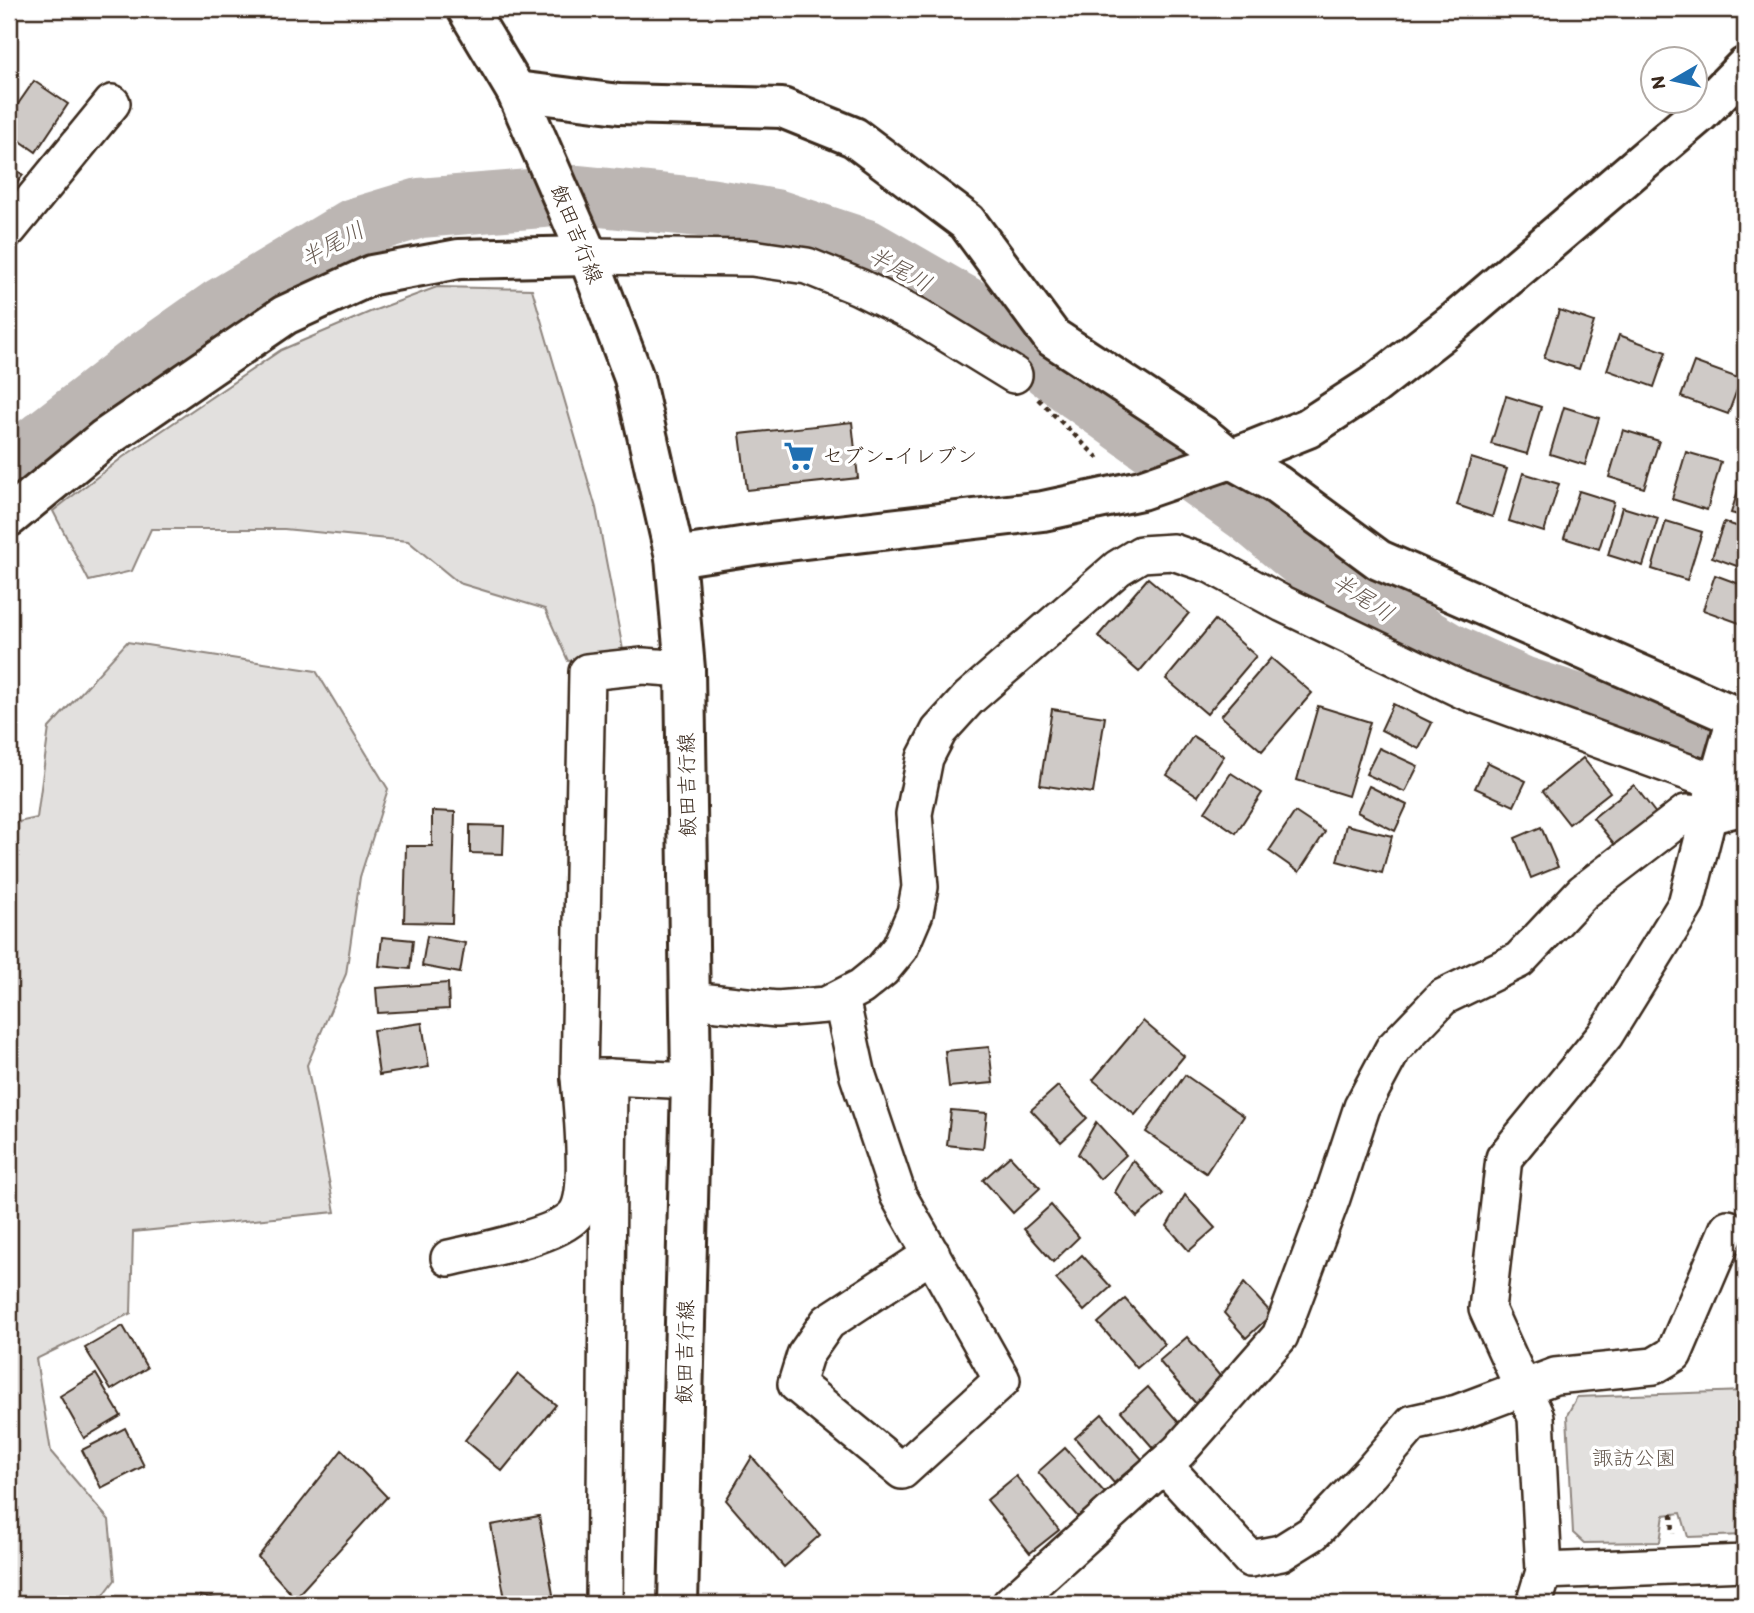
<svg xmlns="http://www.w3.org/2000/svg" width="1754" height="1613" font-family="Itim,'Klee One',sans-serif">
	<rect width="100%" height="100%" fill="#fff"/>
	<filter id="ink" filterUnits="userSpaceOnUse"><feTurbulence type="fractalNoise" baseFrequency=".0143" numOctaves="2"/><feDisplacementMap in="SourceGraphic" scale="14" xChannelSelector="R" yChannelSelector="G"/><feConvolveMatrix kernelMatrix="1 2 1 2 8 2 1 2 1" color-interpolation-filters="sRGB"/></filter>
	<g filter="url(#ink)">
		<!-- green -->
		<g fill="#e2e0de" stroke="#8e857e" stroke-width="2">
			<path d="M437,287L532,289L596,508L624,655L568,661L545,609L459,583L408,541L284,529H151L132,571L89,581L53,511L123,457L281,350L370,312Z"/>
			<path d="M127,642L316,671L388,789L360,877L346,974L307,1065L335,1212L133,1232L131,1313L36,1359L51,1452L109,1520L115,1580L97,1604H9V824L37,818L49,728Z"/>
			<path d="M1745,1391V1535L1688,1537L1681,1513L1664,1515L1660,1542L1584,1543L1573,1533L1567,1415L1577,1397Z"/>
		</g>
		<g fill="none" stroke-linecap="round" stroke-linejoin="round">
			<!-- river -->
			<path stroke="#bcb6b3" stroke-width="60" d="M9,467L143,363L221,308L354,228L420,208L579,195L709,208L775,219L866,249L977,313L1081,392L1249,513L1303,558L1377,610L1451,654L1522,686L1655,728L1745,747"/>
		</g>
		<!-- building -->
		<g fill="#cfcac7" stroke="#3b2a1e" stroke-width="2">
			<path d="M34,81L68,104L36,152L9,133V117Z"/>
			<path d="M9,164L23,175L9,194Z"/>
			<path d="M1559,310L1594,322L1579,369L1544,358Z"/>
			<path d="M1619,335L1666,352L1654,387L1607,370Z"/>
			<path d="M1694,362L1741,379L1728,414L1681,397Z"/>
			<path d="M1506,396L1541,407L1527,454L1491,444Z"/>
			<path d="M1564,407L1599,418L1585,465L1550,454Z"/>
			<path d="M852,422L858,478L747,490L740,434Z"/>
			<path d="M1623,430L1659,441L1644,488L1609,477Z"/>
			<path d="M1686,452L1721,462L1707,510L1672,499Z"/>
			<path d="M1471,458L1507,469L1492,517L1457,505Z"/>
			<path d="M1745,468V517L1731,513Z"/>
			<path d="M1523,473L1559,484L1544,532L1509,521Z"/>
			<path d="M1579,491L1614,502L1599,549L1564,538Z"/>
			<path d="M1622,507L1658,518L1643,566L1608,555Z"/>
			<path d="M1666,521L1702,532L1687,580L1652,569Z"/>
			<path d="M1724,522L1745,529V569L1712,557Z"/>
			<path d="M1715,575L1745,586V625L1703,610Z"/>
			<path d="M1148,578L1189,613L1139,672L1098,636Z"/>
			<path d="M1215,620L1256,656L1207,714L1166,679Z"/>
			<path d="M1271,658L1312,693L1262,751L1221,716Z"/>
			<path d="M1393,704L1432,723L1419,749L1381,730Z"/>
			<path d="M1318,706L1370,722L1348,796L1297,780Z"/>
			<path d="M1052,709L1105,717L1093,793L1040,785Z"/>
			<path d="M1193,736L1224,756L1198,796L1167,775Z"/>
			<path d="M1379,748L1418,766L1405,792L1366,774Z"/>
			<path d="M1583,758L1610,792L1569,824L1543,791Z"/>
			<path d="M1487,762L1526,781L1514,806L1475,788Z"/>
			<path d="M1231,773L1262,793L1236,833L1205,812Z"/>
			<path d="M1634,785L1660,819L1620,851L1593,818Z"/>
			<path d="M1369,786L1407,805L1395,831L1357,812Z"/>
			<path d="M432,811L455,812L452,923L404,922L406,846H432Z"/>
			<path d="M1295,812L1325,832L1299,872L1269,851Z"/>
			<path d="M470,825L504,826L503,854L470,853Z"/>
			<path d="M1346,825L1392,836L1382,873L1337,861Z"/>
			<path d="M1541,827L1558,867L1531,878L1515,838Z"/>
			<path d="M427,936L465,943L460,973L422,966Z"/>
			<path d="M382,937L413,940L410,969L379,966Z"/>
			<path d="M448,983L449,1009L378,1013L376,988Z"/>
			<path d="M1143,1021L1184,1056L1135,1115L1093,1080Z"/>
			<path d="M422,1023L429,1067L379,1075L373,1030Z"/>
			<path d="M989,1047L993,1083L949,1087L945,1051Z"/>
			<path d="M1185,1075L1244,1116L1206,1173L1146,1132Z"/>
			<path d="M1058,1086L1087,1118L1061,1142L1031,1110Z"/>
			<path d="M951,1110L987,1113L983,1149L947,1145Z"/>
			<path d="M1096,1122L1126,1155L1100,1179L1078,1154Z"/>
			<path d="M1010,1156L1040,1188L1013,1213L983,1180Z"/>
			<path d="M1133,1160L1163,1194L1137,1217L1115,1192Z"/>
			<path d="M1185,1195L1215,1228L1189,1251L1167,1226Z"/>
			<path d="M1051,1205L1079,1237L1053,1262L1024,1229Z"/>
			<path d="M1082,1255L1111,1287L1084,1311L1056,1279Z"/>
			<path d="M1244,1283L1272,1314L1246,1338L1224,1313Z"/>
			<path d="M1125,1299L1165,1344L1137,1368L1098,1323Z"/>
			<path d="M123,1326L147,1368L111,1390L85,1348Z"/>
			<path d="M1187,1337L1225,1382L1198,1406L1159,1361Z"/>
			<path d="M96,1374L121,1416L84,1438L60,1396Z"/>
			<path d="M518,1374L556,1405L502,1471L465,1440Z"/>
			<path d="M1148,1387L1187,1432L1160,1456L1121,1411Z"/>
			<path d="M1102,1414L1142,1459L1114,1483L1075,1438Z"/>
			<path d="M125,1428L144,1466L101,1488L82,1450Z"/>
			<path d="M1065,1448L1105,1493L1078,1517L1038,1472Z"/>
			<path d="M342,1450L387,1497L295,1598L258,1557Z"/>
			<path d="M752,1457L820,1535L784,1567L726,1500Z"/>
			<path d="M1016,1476L1059,1530L1030,1553L987,1500Z"/>
			<path d="M539,1516L554,1600L530,1604H506L491,1525Z"/>
			<path d="M200,1596L243,1604H199Z"/>
		</g>
		<g fill="none" stroke-linecap="round" stroke-linejoin="round">
			<!-- minor casing -->
			<g stroke="#3b2a1e" stroke-width="40">
				<g id="minor">
					<path d="M9,229L112,103"/>
					<path d="M588,256L752,258L807,266L859,287L918,316L1014,375"/>
					<path d="M841,998L858,1076L898,1195L1002,1380L902,1471L796,1384L805,1355L828,1322L932,1254"/>
					<path d="M690,1000L777,1009L826,1005L861,987L882,970L900,948L915,913L920,887L914,814L925,758L939,731L969,698L1118,568L1141,554L1173,552L1211,565L1283,604L1464,691L1718,783"/>
					<path d="M609,1077L691,1081"/>
					<path d="M449,1258C479,1251 556,1237 575,1215C592,1193 581,1106 579,1077"/>
					<path d="M1164,1465L1250,1559L1281,1553L1313,1533L1370,1473L1413,1423L1457,1413L1555,1376L1654,1366L1674,1354L1728,1228"/>
					<path d="M1544,1571L1745,1563"/>
					<path d="M604,1604L609,1077H579L587,672L643,666L685,669"/>
					<path d="M1010,1604L1179,1451L1280,1336L1332,1198L1362,1107L1393,1049L1443,997L1519,960L1583,892L1686,813L1709,814L1686,904L1605,1035L1504,1158L1487,1309L1536,1417L1544,1571L1534,1604"/>
				</g>
			</g>
			<!-- tertiary casing -->
			<g stroke="#3b2a1e" stroke-width="44">
				<g id="tertiary">
					<path d="M516,91L619,104L782,108L854,137L967,222L1052,337L1203,436L1231,459L1276,484L1379,560L1737,717L1709,814L1745,805"/>
					<path d="M9,517L104,439L285,315L372,275L459,259L588,256"/>
					<path d="M675,557L754,545L1043,511L1141,490L1231,459L1308,428L1374,385L1457,320L1700,113L1745,67"/>
				</g>
			</g>
			<!-- secondary casing -->
			<g stroke="#3b2a1e" stroke-width="44">
				<path id="secondary" d="M467,9L516,91L588,256L634,378L675,557L685,669L691,1081L678,1604"/>
			</g>
			<!-- path -->
			<g stroke="#3b2a1e" stroke-width="4.5" stroke-dasharray="5 5" stroke-linecap="butt">
				<path d="M1038,399L1102,462"/>
				<path d="M1672,1514L1673,1534"/>
			</g>
			<!-- minor -->
			<use href="#minor" stroke="#fff" stroke-width="35"/>
			<!-- tertiary -->
			<use href="#tertiary" stroke="#fff" stroke-width="38"/>
			<!-- secondary -->
			<use href="#secondary" stroke="#fff" stroke-width="38"/>
		</g>
	</g>
	<!-- icons -->
	<defs>
		<g id="supermarket-bare" transform="scale(2.415)"><path d="M-6-5.5h2.5l.6 2H6L4.5 2H-2.5L-4.4-4H-6ZM-1.5 3.2a1.3 1.3 0 1 0 .1 0ZM3 3.2a1.3 1.3 0 1 0 .1 0Z" fill="#1f6fb2" stroke="#fff" stroke-width="2.5" paint-order="stroke"/></g>
	</defs>
	<g fill-rule="evenodd">
		<use href="#supermarket-bare" x="799" y="456"/>
	</g>
	<g text-anchor="middle" stroke-width="7" stroke-linejoin="round" paint-order="stroke">
		<!-- street labels -->
		<g font-size="21" fill="#3b2a1e" stroke="#fff">
			<text transform="translate(577 234) rotate(68)" y="7">飯田吉行線</text>
			<text transform="translate(687 785) rotate(-91)" y="7">飯田吉行線</text>
			<text transform="translate(685 1352) rotate(-89)" y="7">飯田吉行線</text>
		</g>
		<!-- poi labels -->
		<g font-size="21" fill="#3b2a1e" stroke="#fff" text-anchor="start">
			<text x="822" y="463">セブン-イレブン</text>
		</g>
		<!-- park labels -->
		<g font-size="21" fill="#65584e" stroke="#fff">
			<text x="1634" y="1465">諏訪公園</text>
		</g>
		<!-- water labels -->
		<g font-size="23" font-style="italic" fill="#685b52" stroke="#fff">
			<text transform="translate(332 244) rotate(-28)" y="8">半尾川</text>
			<text transform="translate(900 269) rotate(29)" y="8">半尾川</text>
			<text transform="translate(1363 597) rotate(33)" y="8">半尾川</text>
		</g>
	</g>
	<!-- margin -->
	<rect width="1754" height="1613" fill="none" stroke="#fff" stroke-width="35"/>
	<rect x="18" y="18" width="1719" height="1578" fill="none" stroke="#3b2a1e" stroke-width="2.5" filter="url(#ink)"/>
	<!-- north arrow -->
	<g transform="translate(1674 80) rotate(261)"><circle r="33" fill="#ffffff" stroke="#b1aaa5" stroke-width="2"/>
	<path d="M0-5L12 26L0 18L-12 26Z" fill="#1f6fb2"/>
	<text y="-10" font-size="19" font-weight="bold" text-anchor="middle" fill="#3b2a1e">N</text>
	</g>
</svg>
